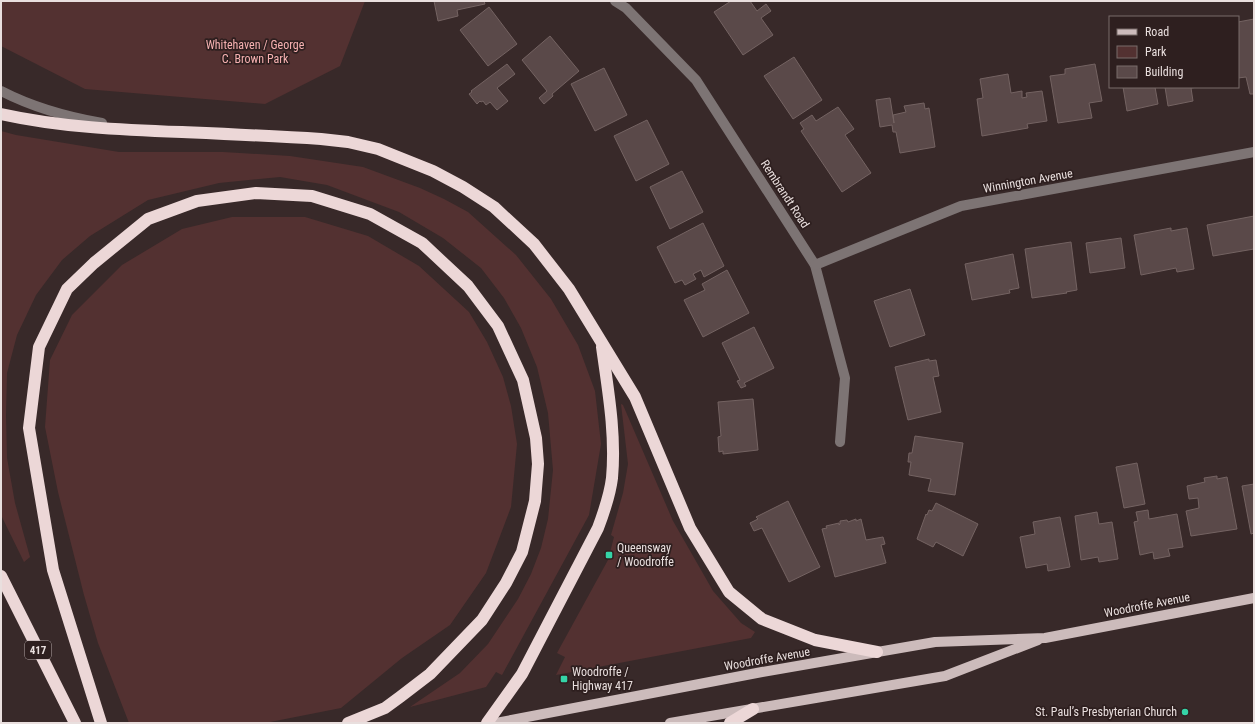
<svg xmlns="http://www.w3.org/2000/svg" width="1255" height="724" font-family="'Roboto Condensed',sans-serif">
	<rect width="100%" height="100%" fill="#382929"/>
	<!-- green -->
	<g fill="#533131">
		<path d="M1,1H365L340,66L265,104L85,89L1,46Z"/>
		<path d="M1,131L16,135L119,152H223L290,156L363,167L420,188L444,199L468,212L516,255L551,299L578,345L595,391L601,444L589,515L502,675L496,672L486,687L410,707L460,673L488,644L518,599L531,574L541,548L548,519L553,470L548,413L537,367L521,328L504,298L481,268L443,238L399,212L327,185L280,177L219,183L148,200L90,236L62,260L36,295L17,335L7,373L6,415L7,458L15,503L30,557L24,562L1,515Z"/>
		<path d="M232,217H305L368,236L419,266L469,312L487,342L503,377L511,406L517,444L511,507L486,573L450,625L402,658L341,708L265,723H129L98,643L84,595L58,492L45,427L50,360L72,315L122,265L182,229Z"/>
		<path d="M621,404L623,405L673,521L713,591L741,623L755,632L751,638L556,675L565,657L557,653L608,560L614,537L611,535L623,493L628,464Z"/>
	</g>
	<!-- building -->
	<g fill="#5a4949" stroke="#746362">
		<path d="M434,1H484L485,4L457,10L458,16L438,21Z"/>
		<path d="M731,1H750L757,11L766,4L771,11L761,18L773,35L743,55L714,12Z"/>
		<path d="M489,7L517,44L488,66L460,30Z"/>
		<path d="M1254,19V94H1250L1246,77L1238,78V22Z"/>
		<path d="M550,36L579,71L552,94L553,96L544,104L539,98L547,91L522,60Z"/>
		<path d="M794,57L822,100L793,119L764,76Z"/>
		<path d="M507,64L515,74L497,88L508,101L497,110L490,102L486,105L483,101L481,102L480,101L477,104L469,94L472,92L471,91Z"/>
		<path d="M1095,64L1102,101L1089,103L1092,118L1058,123L1050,76L1065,74V69Z"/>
		<path d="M604,68L627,115L595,131L571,84Z"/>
		<path d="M1008,74L1011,93L1022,91V98L1027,97L1026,93L1042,91L1047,121L1027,124L1028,128L982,136L977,99L983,98L980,79Z"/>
		<path d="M1123,87H1155L1158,104L1127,111Z"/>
		<path d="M1165,87H1198L1191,88L1193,101L1168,106Z"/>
		<path d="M890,98L894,123L893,115L906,112L904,106L924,103L925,109L929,108L935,147L900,153L896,132H893L892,125L880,127L876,100Z"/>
		<path d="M838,107L854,129L845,135L871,173L842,192L801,131L804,129L800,123L812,115L816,121Z"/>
		<path d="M647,120L669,164L636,181L614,136Z"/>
		<path d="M682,171L703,212L670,229L650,187Z"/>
		<path d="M1254,216V249L1213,256L1207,225Z"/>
		<path d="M703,223L724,266L704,277L701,270L693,274L696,279L685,285L682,280L675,283L657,247Z"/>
		<path d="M1171,228V231L1187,228L1194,269L1177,272L1176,268L1141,275L1134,235Z"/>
		<path d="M1121,238L1125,268L1090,273L1086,243Z"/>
		<path d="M1071,242L1077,290L1066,292L1067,293L1032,298L1025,249Z"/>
		<path d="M1013,254L1019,288L1009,290L1010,293L972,300L965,264Z"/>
		<path d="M727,270L749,313L703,337L684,300L705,290L702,284Z"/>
		<path d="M910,289L925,335L890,347L874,301Z"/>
		<path d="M754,327L774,368L744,383L746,386L741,388L737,381L740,380L722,343Z"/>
		<path d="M929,359V361L936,360L939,376L933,377L941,412L908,420L895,367Z"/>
		<path d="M753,399L758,450L723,454V451L719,452L718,437L721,436L718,402Z"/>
		<path d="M915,436L963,443L955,495L928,491L931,479L909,475L911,462H908L909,453H912Z"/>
		<path d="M1137,463L1145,504L1124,508L1116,467Z"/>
		<path d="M1217,476V479L1227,477L1237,529L1191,536L1186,511L1199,508L1198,498L1189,499L1187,486L1205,482L1204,478Z"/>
		<path d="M1254,484V533L1251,534L1242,486Z"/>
		<path d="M788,501L820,567L789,582L762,528L754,531L750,523L758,519L756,517Z"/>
		<path d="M936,503L978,524L963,556L936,542L933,547L917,539L926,514L927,515L929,510L932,511Z"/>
		<path d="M1148,510L1149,519L1177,514L1183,547L1168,549L1170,556L1154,559L1153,552L1140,555L1134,522L1138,521L1136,512Z"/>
		<path d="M1097,512L1099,524L1112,522L1118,559L1099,562L1098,557L1081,560L1075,516Z"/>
		<path d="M1060,517L1070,567L1048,571L1047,564L1026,568L1020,537L1035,534L1033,522Z"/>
		<path d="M856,519V521L861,519L866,540L883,537L885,544L881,545L886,563L835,577L822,529L827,528L826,526L839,523V525L840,524V521L847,520L848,522Z"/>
	</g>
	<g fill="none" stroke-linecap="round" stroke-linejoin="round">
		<!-- minor -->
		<g stroke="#7d7474" stroke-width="10">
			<path d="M615,1L626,8L696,80L815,265L845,378L840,442"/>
			<path d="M1,91C32,107 67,117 102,123"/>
			<path d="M815,265L961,206L1254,152"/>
		</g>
		<!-- major -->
		<g stroke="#cbb" stroke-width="10">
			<path d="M496,723L762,672L935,642L1045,638L1254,598"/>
			<path d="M670,723L945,676L1038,640"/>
		</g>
		<!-- highway -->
		<g stroke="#ecd7d7" stroke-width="12">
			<path d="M1,114C60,127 121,130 182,132C228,134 275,136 321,139L348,142L378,149L433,171L463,187L494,207L534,244L569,289L635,397L690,528L729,592L762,619L815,640L877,652"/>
			<path d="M1,576L75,723"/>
			<path d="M101,723L53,570L29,428L39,347L67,289L94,263L148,219L197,201L256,193L312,196L370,214L422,243L468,286L498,326L523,380L536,438L538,464L535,501L522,552L506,583L482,620L430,674L400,697L385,708L348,723"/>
			<path d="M487,723L522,674L598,528C604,512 610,495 612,478C616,434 608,390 602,347"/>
			<path d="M730,723L753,709"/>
		</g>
	</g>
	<!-- markers -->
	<g fill="#35d4a7" stroke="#2e1f1f" stroke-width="1.5">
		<rect x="605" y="551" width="8" height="8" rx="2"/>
		<rect x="560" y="675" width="8" height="8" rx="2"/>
		<circle cx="1185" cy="712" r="4"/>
	</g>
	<g text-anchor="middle" stroke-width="3.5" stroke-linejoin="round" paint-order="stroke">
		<!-- shield labels -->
		<rect fill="#2e1f1f" stroke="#b1a5a5" stroke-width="1" x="25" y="641" width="26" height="18" rx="3"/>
		<g font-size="11" font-weight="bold" fill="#e9dfde">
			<text x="38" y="654">417</text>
		</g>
		<!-- park labels -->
		<g font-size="12" fill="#f6b1b1" stroke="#2e1f1f">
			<text x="255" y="49">Whitehaven / George<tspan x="255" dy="14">C. Brown Park</tspan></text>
		</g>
		<!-- street labels -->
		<g font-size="12" fill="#e9dfde" stroke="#2e1f1f">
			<text transform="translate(1028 181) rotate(-10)" y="4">Winnington Avenue</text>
			<text transform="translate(785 194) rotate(57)" y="4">Rembrandt Road</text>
			<text transform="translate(1147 605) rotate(-11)" y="4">Woodroffe Avenue</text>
			<text transform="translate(767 659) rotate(-10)" y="4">Woodroffe Avenue</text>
		</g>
		<!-- poi labels -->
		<g font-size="12" fill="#e9dfde" stroke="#2e1f1f" text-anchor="start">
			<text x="617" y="552">Queensway<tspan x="617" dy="14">/ Woodroffe</tspan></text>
			<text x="572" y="676">Woodroffe /<tspan x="572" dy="14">Highway 417</tspan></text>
			<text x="1177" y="716" text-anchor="end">St. Paul’s Presbyterian Church</text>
		</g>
	</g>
	<!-- border -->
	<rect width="1255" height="724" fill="none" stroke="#e9dfde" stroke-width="4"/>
	<!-- legend -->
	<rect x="1109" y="16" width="130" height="72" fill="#2e1f1f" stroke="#796c6b"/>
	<rect x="1117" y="29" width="20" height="6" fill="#ccbbbb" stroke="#796c6b"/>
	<text x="1145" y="36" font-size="12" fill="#e9dfde">Road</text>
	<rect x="1117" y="46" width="20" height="12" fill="#533131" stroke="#796c6b"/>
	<text x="1145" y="56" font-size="12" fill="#e9dfde">Park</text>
	<rect x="1117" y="66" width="20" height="12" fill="#5a4949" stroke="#796c6b"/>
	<text x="1145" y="76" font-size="12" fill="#e9dfde">Building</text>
</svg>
